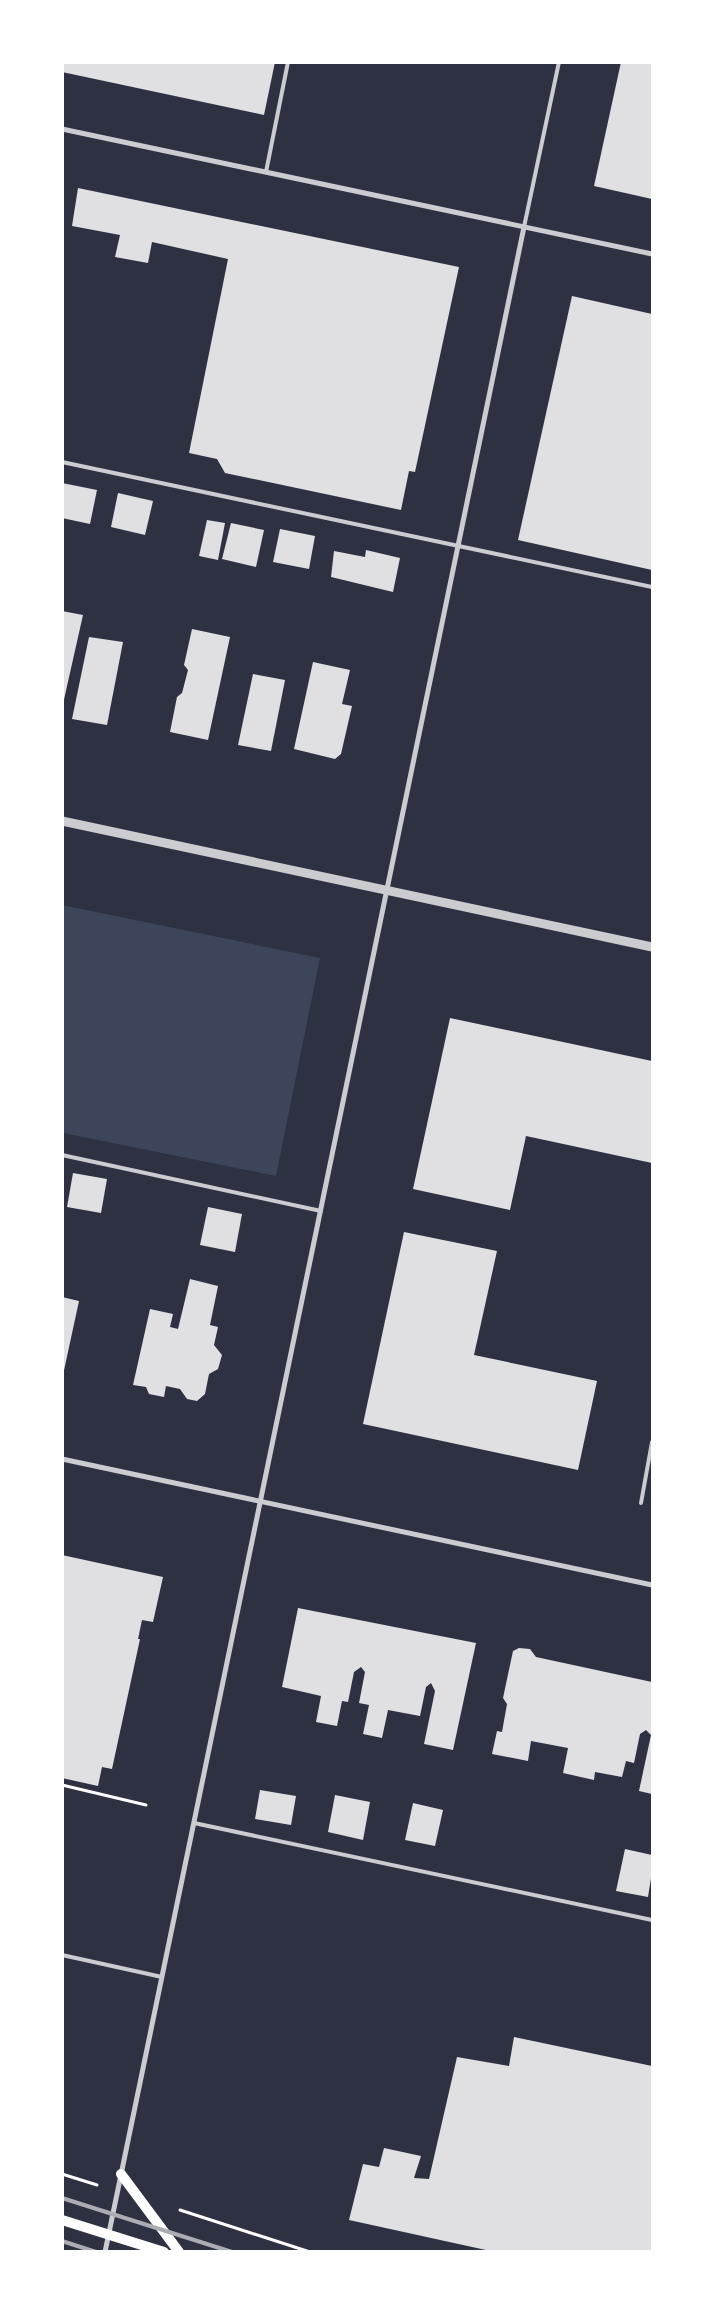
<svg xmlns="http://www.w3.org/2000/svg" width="715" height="2314" font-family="'Playfair Display',serif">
	<rect width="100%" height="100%" fill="#2d3142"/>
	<!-- green -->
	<path fill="#3c4559" d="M62,905L320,958L276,1176L63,1133Z"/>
	<!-- building -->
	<g fill="#e0e0e3">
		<path d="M62,62H275L264,115L62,72Z"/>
		<path d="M621,62H652V199L594,186Z"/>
		<path d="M78,188L459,267L415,472L409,471L401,510L225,473L217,459L189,453L228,259L152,242L148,263L115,257L120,235L72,226Z"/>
		<path d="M572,296L652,314V570L518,540Z"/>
		<path d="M62,483L97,490L90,524L62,518Z"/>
		<path d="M118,493L153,501L145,535L111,527Z"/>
		<path d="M207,520L225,523L218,560L199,556Z"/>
		<path d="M231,523L264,530L256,567L222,559Z"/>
		<path d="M280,529L315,536L309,569L273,562Z"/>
		<path d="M366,550L400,558L393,592L331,577L334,551L365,557Z"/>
		<path d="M62,611L83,615L63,704H62Z"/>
		<path d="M192,629L230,637L208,740L170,732L177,697L182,693L188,670L184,665Z"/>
		<path d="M89,637L123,642L107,725L72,719Z"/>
		<path d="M313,662L350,670L342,704L352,706L341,754L335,759L294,749Z"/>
		<path d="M253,674L285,680L271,751L238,745Z"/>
		<path d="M450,1018L652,1061V1163L526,1136L510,1210L413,1189Z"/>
		<path d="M73,1173L107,1179L101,1213L67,1207Z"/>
		<path d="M208,1207L242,1214L235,1252L200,1245Z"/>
		<path d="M404,1232L497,1251L474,1355L597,1381L578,1470L363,1424Z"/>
		<path d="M190,1279L218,1286L210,1325L218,1327L214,1345L222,1355L218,1369L209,1374L205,1394L197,1401L187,1399L180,1389L166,1386L164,1397L149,1394L146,1387L133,1385L150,1309L173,1314L170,1327L178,1329Z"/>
		<path d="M62,1297L79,1301L63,1375H62Z"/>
		<path d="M62,1555L163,1577L153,1622L142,1620L138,1639H140L112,1769L102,1767L98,1786L62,1778Z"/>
		<path d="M298,1608L476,1643L453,1750L424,1744L435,1691L431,1683L426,1687L420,1716L388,1710L382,1738L363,1734L369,1705L359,1703L365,1672L361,1667L354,1672L348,1702L342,1701L337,1726L316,1722L321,1696L282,1687Z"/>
		<path d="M519,1648L530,1649L536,1657L652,1682V1794L639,1791L651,1735L646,1730L640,1734L634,1763L626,1761L622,1777L595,1772L594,1780L563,1773L568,1748L531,1741L528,1761L492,1754L497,1731L502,1732L507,1704L503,1698L513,1651Z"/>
		<path d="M260,1790L296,1796L291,1825L255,1819Z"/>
		<path d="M335,1795L370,1802L363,1840L328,1832Z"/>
		<path d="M413,1803L443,1810L435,1846L405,1840Z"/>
		<path d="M625,1849L652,1855V1872L648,1897L616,1891Z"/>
		<path d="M514,2037L652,2066V2252H495L349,2220L363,2164L379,2167L384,2148L421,2156L414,2178L429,2179L457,2057L509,2066Z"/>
	</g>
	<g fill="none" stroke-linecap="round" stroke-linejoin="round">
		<!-- path -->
		<g stroke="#fff" stroke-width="3">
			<path d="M62,1785L146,1805"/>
			<path d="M62,2174L97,2185"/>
			<path d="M180,2210L310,2252"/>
		</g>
		<!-- service -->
		<g stroke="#caccd0" stroke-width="4">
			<path d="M266,172L288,62"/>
			<path d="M524,227L559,62"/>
			<path d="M62,462L652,587"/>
			<path d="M62,1155L321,1211"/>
			<path d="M641,1503L652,1442"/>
			<path d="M194,1823L652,1920"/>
			<path d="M62,1955L162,1977"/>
		</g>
		<!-- minor -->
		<g stroke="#caccd0" stroke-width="5">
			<path d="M62,129L652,254"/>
			<path d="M62,1459L652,1585"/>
			<path d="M105,2252L524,227"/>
		</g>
		<!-- tertiary -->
		<path stroke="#caccd0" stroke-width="9" d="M62,821L652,947"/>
		<!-- secondary -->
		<g stroke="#fff" stroke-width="10">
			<path d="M121,2174L179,2252"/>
			<path d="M62,2220L164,2252"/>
		</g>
		<!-- rail -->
		<g stroke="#abadb3" stroke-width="4">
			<path d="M62,2198L232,2252"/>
			<path d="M62,2241L96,2252"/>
		</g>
	</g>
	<!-- border -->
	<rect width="715" height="2314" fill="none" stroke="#ffffff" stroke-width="128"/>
</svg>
